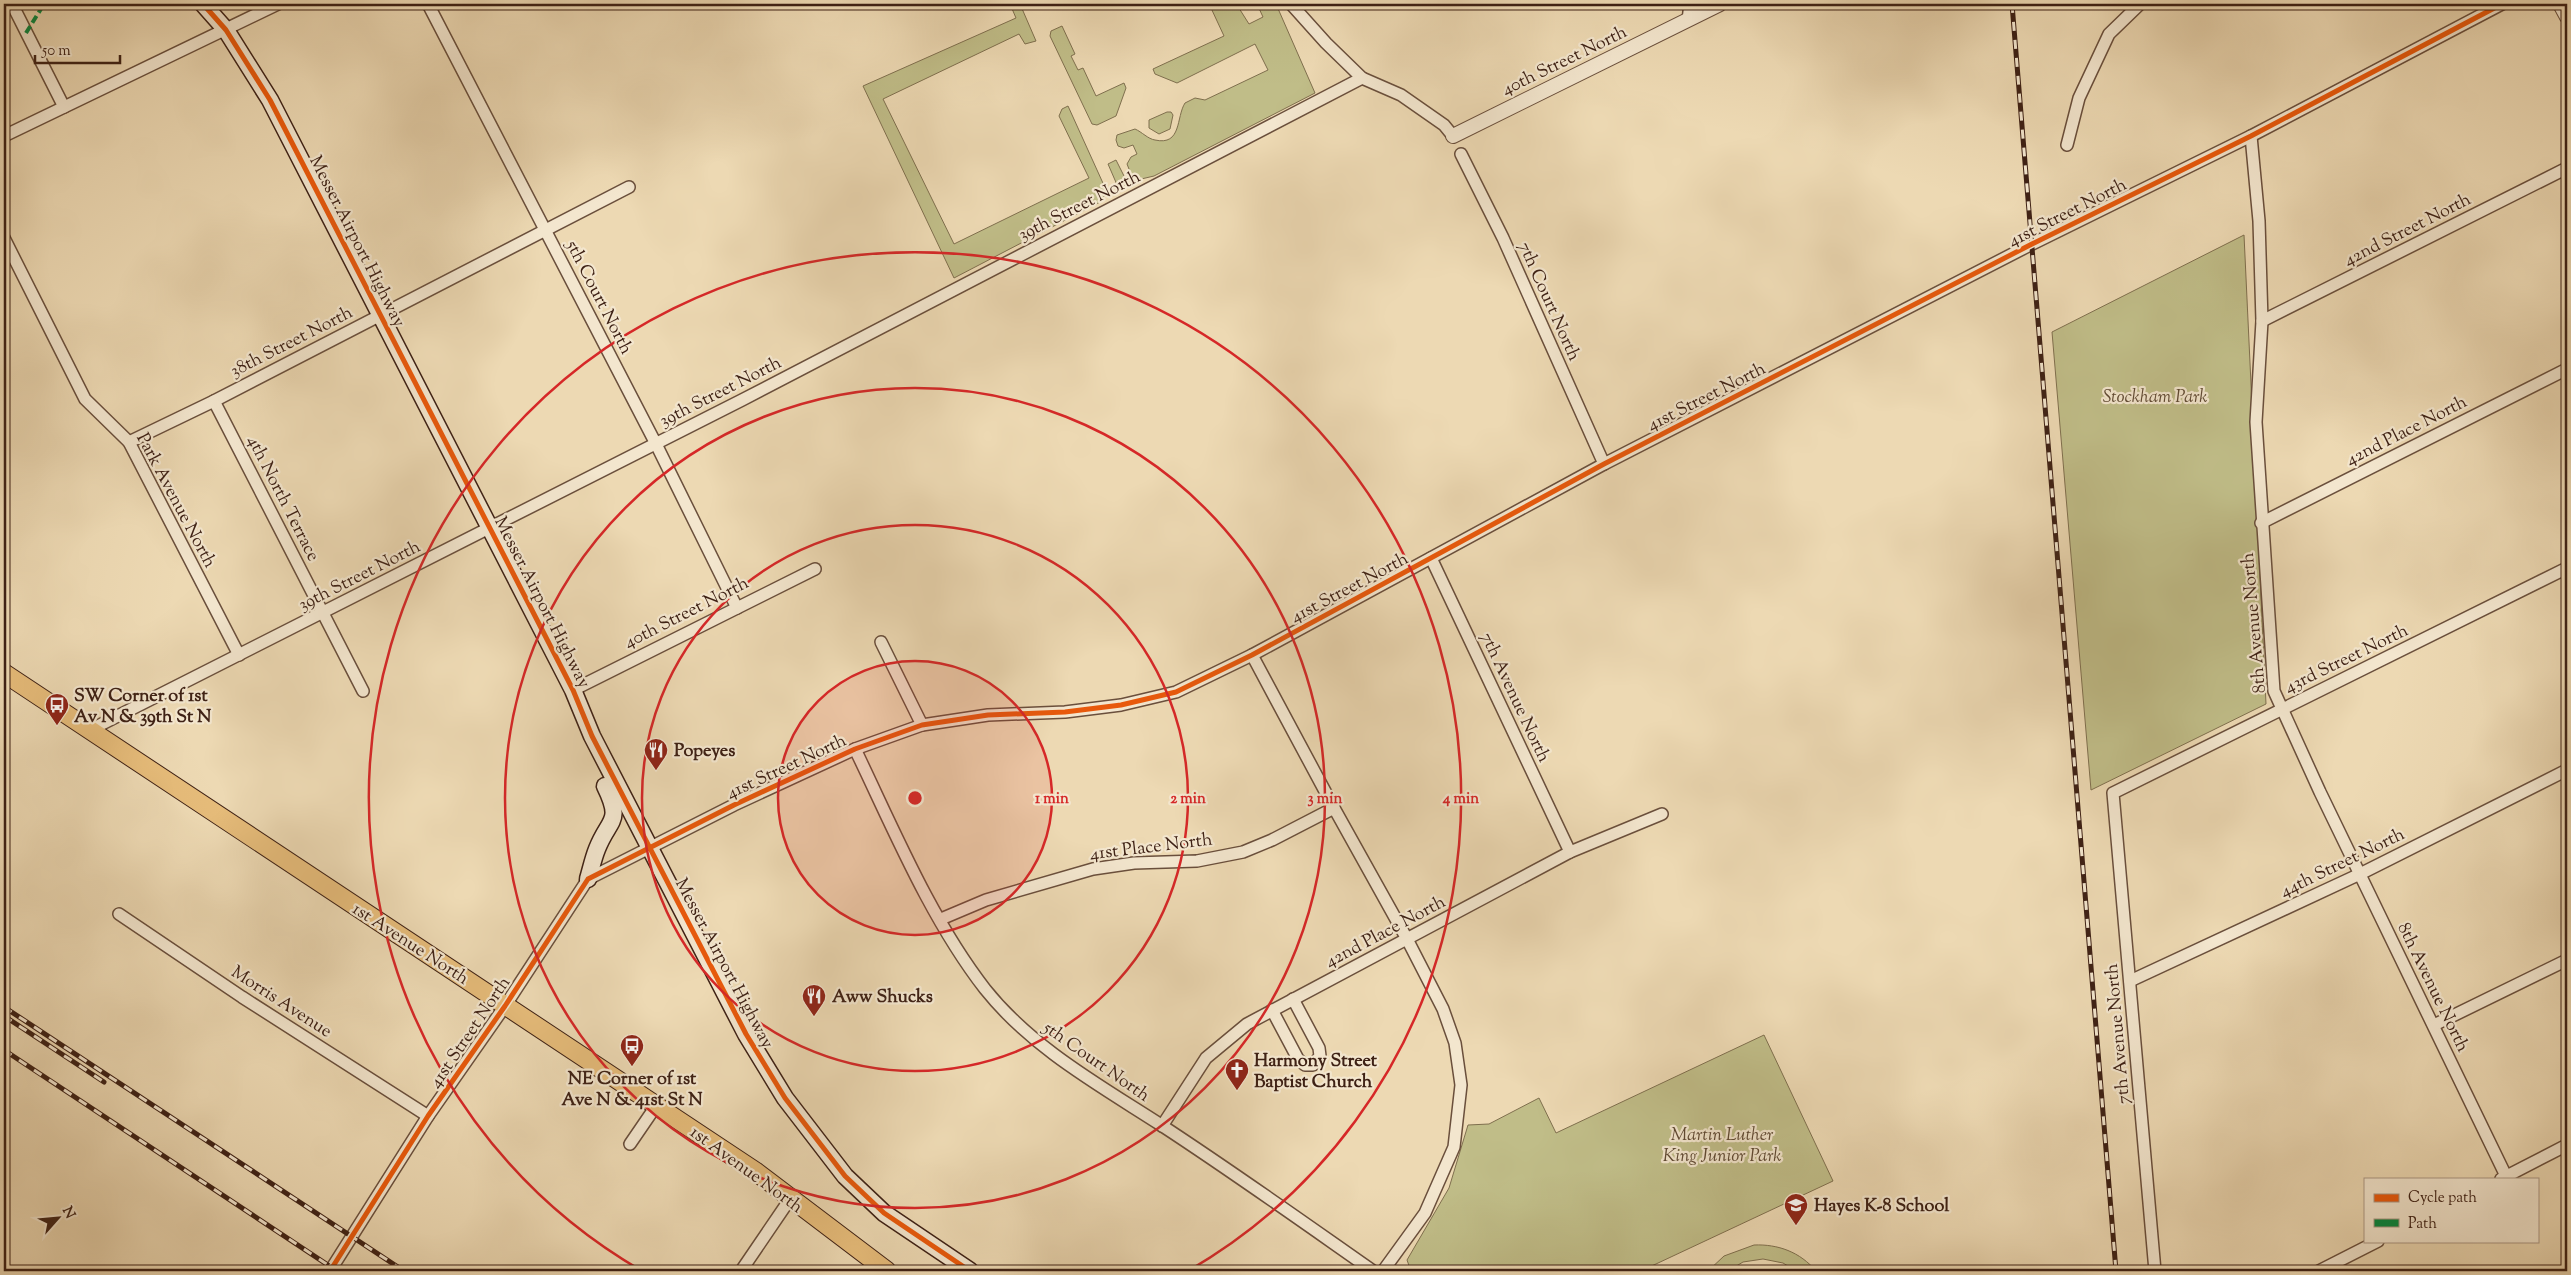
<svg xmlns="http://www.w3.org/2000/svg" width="2571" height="1275" font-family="'Sorts Mill Goudy',serif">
	<rect width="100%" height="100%" fill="#edd9b3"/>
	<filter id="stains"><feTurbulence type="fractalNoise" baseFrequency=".004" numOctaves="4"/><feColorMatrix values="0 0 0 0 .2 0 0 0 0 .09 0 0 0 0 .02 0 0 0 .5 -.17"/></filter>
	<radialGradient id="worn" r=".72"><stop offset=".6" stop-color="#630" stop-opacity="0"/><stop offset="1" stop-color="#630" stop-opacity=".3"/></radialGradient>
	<!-- green -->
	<g fill="#c0bd88" stroke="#7f6f4e">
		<path d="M1010,4H1020L1036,41L1025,44L1019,34L883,99L954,244L1089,178L1059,116L1062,109L1068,106L1107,192L1100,202L954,278L863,86L1016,18Z"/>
		<path d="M1257,4H1276L1315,93L1154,176L1137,180L1133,179L1127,164L1131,157L1137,154L1133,145L1124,148L1118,146L1116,140L1117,135L1135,129C1142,132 1148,139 1155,140C1182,146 1176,117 1185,103L1195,98L1205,100L1268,70L1255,44L1177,83L1155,74L1153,69L1224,36L1211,8L1216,5H1237L1249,24L1263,17Z"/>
		<path d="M1062,26L1075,54L1071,56L1078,70L1083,68L1096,96L1124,83L1126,88L1116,116L1097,125L1092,124L1050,36L1051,31Z"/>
		<path d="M1167,112H1171L1173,115L1170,129L1159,134L1149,128V120Z"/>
		<path d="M1116,160L1127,182L1123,189L1118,187L1108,164Z"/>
		<path d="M2244,235L2266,704L2091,790L2052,332Z"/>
		<path d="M1764,1035L1833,1181L1641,1271H1411L1407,1260L1449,1188L1468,1125L1489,1124L1539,1098L1556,1133Z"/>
		<path d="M1754,1245C1778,1244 1800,1252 1816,1271H1796L1783,1263L1763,1259L1743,1262L1728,1271H1708L1724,1256Z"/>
	</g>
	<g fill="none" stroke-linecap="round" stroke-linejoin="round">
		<!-- minor casing -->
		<g stroke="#6a4f3c" stroke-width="14">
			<g id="minor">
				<path d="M12,4L64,107"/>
				<path d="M428,4L656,444L737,608"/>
				<path d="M1291,4L1326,43L1362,78L1401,95L1444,125L1453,136"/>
				<path d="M1688,20L1690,4"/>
				<path d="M4,136L278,4"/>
				<path d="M2251,136L2259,221L2262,321L2256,422L2274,691L2320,792L2506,1176"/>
				<path d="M2067,145L2079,98L2109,34L2140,4"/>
				<path d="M1461,154L1503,238L1604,464"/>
				<path d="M4,238L85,399L129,442L239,655"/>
				<path d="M2262,321L2567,168"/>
				<path d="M214,401L363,691"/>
				<path d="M129,442L214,401L629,187"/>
				<path d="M2261,523L2567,369"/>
				<path d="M1431,558L1570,852"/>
				<path d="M881,642L922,725"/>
				<path d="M1252,655L1334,808L1407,939L1443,1009L1455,1043L1461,1085L1454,1147L1425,1213L1383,1271"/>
				<path d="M573,690L815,569"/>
				<path d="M90,730L742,400L1362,78"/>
				<path d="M855,749C894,830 930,918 985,989C1032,1048 1099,1085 1161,1125C1233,1172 1303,1222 1373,1271"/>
				<path d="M119,914L242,997L428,1116"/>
				<path d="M941,919L986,900L1093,869L1134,863L1197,861L1243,852L1272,840L1334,808"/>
				<path d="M2130,981L2360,874L2567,770"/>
				<path d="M1272,1010L1298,1059L1305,1065H1313L1320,1056L1319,1048L1293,999"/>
				<path d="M2434,1025L2567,960"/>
				<path d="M1162,1126L1206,1058L1247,1024L1570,852L1662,814"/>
				<path d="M630,1144L656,1106"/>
				<path d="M2501,1179L2567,1145"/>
				<path d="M330,1271L428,1116L505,1006L588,879L734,805L855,749L922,725L988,715L1065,712L1121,705L1176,692L1252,655L1604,464L2032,244L2251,136L2502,4"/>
				<path d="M741,1271L790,1199"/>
				<path d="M2155,1271L2113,793L2567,568"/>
				<path d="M2319,1271L2378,1241"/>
			</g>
		</g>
		<!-- tertiary casing -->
		<g stroke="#6a4f3c" stroke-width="16">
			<g id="tertiary">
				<path d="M2560,4L2567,17"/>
				<path d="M1453,136L1720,4"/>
			</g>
		</g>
		<!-- secondary casing -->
		<g stroke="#3e2115" stroke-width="19">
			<g id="secondary">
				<path d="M203,4L226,30L270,100L573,690L592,736L746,1034L785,1098L845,1176L884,1213L970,1271"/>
				<path d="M588,879C591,869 593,859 597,849C609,818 623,823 605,786"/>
			</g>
		</g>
		<!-- primary casing -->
		<g stroke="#3e2115" stroke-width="20">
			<path id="primary" d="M4,673L755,1171L887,1271"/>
		</g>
		<!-- minor -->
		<use href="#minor" stroke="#f3e6ce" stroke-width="11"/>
		<!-- tertiary -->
		<use href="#tertiary" stroke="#f3e6ce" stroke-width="14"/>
		<!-- secondary -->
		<use href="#secondary" stroke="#f3e6ce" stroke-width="16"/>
		<!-- primary -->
		<use href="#primary" stroke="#e6bc7a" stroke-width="18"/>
		<!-- rail casing -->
		<g stroke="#3e2115" stroke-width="5">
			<g id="rail">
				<path d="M2012,4L2116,1271"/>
				<path d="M4,1007L404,1271"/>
				<path d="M4,1016L104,1082"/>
				<path d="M4,1050L337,1271"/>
			</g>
		</g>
		<!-- rail -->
		<use href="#rail" stroke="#f3e6ce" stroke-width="3" stroke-dasharray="9" stroke-linecap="butt"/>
		<!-- quiet -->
		<path stroke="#00873e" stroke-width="4" stroke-dasharray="8 4" stroke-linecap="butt" d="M26,33L44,4"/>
		<!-- cycleway casing -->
		<g stroke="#f3e6ce" stroke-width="8">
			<g id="cycleway">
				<path d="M203,4L226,30L270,100L573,690L592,736L746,1034L785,1098L845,1176L884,1213L970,1271"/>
				<path d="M330,1271L428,1116L505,1006L588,879L734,805L855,749L922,725L988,715L1065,712L1121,705L1176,692L1252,655L1604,464L2032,244L2251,136L2502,4"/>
			</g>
		</g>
		<!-- cycleway -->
		<use href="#cycleway" stroke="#e8590c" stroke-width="5"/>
	</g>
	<!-- distance rings -->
	<circle cx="915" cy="798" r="137" fill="#d62828" fill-opacity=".12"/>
	<g fill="none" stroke="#d62828" stroke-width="2.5">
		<circle cx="915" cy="798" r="137"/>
		<circle cx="915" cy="798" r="273"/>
		<circle cx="915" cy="798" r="410"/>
		<path d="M642 1271A546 546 0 1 1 1188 1271"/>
	</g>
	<!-- icons -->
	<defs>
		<g id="bus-pin" transform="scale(1.25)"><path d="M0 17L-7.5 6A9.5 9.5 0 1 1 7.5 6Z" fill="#8f2418" stroke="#f3e6ce"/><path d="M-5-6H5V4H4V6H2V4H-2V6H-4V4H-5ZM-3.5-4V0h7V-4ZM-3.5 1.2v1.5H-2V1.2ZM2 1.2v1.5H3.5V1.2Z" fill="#fff"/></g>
		<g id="restaurant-pin" transform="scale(1.25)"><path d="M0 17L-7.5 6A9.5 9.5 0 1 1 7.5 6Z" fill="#8f2418" stroke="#f3e6ce"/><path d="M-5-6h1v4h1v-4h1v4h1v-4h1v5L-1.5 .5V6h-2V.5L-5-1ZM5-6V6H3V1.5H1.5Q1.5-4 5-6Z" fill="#fff"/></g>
		<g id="church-pin" transform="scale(1.25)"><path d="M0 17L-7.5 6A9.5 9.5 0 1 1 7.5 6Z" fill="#8f2418" stroke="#f3e6ce"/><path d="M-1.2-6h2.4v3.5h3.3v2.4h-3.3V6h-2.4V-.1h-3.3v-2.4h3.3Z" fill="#fff"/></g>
		<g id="school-pin" transform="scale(1.25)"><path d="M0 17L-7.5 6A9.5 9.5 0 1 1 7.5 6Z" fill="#8f2418" stroke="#f3e6ce"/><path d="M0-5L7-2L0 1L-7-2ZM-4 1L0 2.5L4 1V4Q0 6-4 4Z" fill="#fff"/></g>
	</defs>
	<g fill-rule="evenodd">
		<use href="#bus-pin" x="57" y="705"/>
		<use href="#restaurant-pin" x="656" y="750"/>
		<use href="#restaurant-pin" x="814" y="996"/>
		<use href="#bus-pin" x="632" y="1046"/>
		<use href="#church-pin" x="1237" y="1070"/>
		<use href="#school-pin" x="1796" y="1205"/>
	</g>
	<g text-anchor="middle" stroke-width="4.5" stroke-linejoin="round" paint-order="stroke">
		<!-- street labels -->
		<g font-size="18" fill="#3e2115" stroke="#f3e6ce">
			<text transform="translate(1564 60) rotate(-26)" y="6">40th Street North</text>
			<text transform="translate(1079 205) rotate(-27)" y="6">39th Street North</text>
			<text transform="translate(2067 212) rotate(-27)" y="6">41st Street North</text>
			<text transform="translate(2407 229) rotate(-27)" y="6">42nd Street North</text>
			<text transform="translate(358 241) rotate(63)" y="6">Messer Airport Highway</text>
			<text transform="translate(600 297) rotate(63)" y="6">5th Court North</text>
			<text transform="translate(1550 301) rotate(66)" y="6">7th Court North</text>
			<text transform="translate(291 341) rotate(-27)" y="6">38th Street North</text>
			<text transform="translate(720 391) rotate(-27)" y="6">39th Street North</text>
			<text transform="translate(1706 396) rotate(-27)" y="6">41st Street North</text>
			<text transform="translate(2406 430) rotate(-27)" y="6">42nd Place North</text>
			<text transform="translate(284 498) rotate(63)" y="6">4th North Terrace</text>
			<text transform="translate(177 500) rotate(62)" y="6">Park Avenue North</text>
			<text transform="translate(359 575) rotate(-27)" y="6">39th Street North</text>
			<text transform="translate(1349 587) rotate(-28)" y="6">41st Street North</text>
			<text transform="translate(543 602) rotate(63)" y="6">Messer Airport Highway</text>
			<text transform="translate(686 612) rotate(-27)" y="6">40th Street North</text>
			<text transform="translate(2253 623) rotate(-95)" y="6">8th Avenue North</text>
			<text transform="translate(2346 658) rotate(-26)" y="6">43rd Street North</text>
			<text transform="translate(1516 697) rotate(65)" y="6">7th Avenue North</text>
			<text transform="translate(786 766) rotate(-25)" y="6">41st Street North</text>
			<text transform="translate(1151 846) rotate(-7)" y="6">41st Place North</text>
			<text transform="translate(2342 862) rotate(-26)" y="6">44th Street North</text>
			<text transform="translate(1385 931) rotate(-28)" y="6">42nd Place North</text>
			<text transform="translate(411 943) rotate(33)" y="6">1st Avenue North</text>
			<text transform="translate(725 963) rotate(62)" y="6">Messer Airport Highway</text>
			<text transform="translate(2434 987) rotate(64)" y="6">8th Avenue North</text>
			<text transform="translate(282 1001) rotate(33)" y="6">Morris Avenue</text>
			<text transform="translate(469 1032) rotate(-56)" y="6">41st Street North</text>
			<text transform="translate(2117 1034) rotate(-95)" y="6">7th Avenue North</text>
			<text transform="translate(1097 1061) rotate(35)" y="6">5th Court North</text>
			<text transform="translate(747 1169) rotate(36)" y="6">1st Avenue North</text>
		</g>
		<!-- park labels -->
		<g font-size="18" font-style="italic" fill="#5e4832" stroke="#f3e6ce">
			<text x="2155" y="402">Stockham Park</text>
			<text x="1722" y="1140">Martin Luther<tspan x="1722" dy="21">King Junior Park</tspan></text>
		</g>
		<!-- poi labels -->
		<g font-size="18" font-weight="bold" fill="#3e2115" stroke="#f3e6ce" text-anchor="start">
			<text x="74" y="701">SW Corner of 1st<tspan x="74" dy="21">Av N &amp; 39th St N</tspan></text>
			<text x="674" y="756">Popeyes</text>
			<text x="832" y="1002">Aww Shucks</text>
			<text x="1254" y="1066">Harmony Street<tspan x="1254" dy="21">Baptist Church</tspan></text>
			<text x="632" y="1084" text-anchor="middle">NE Corner of 1st<tspan x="632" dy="21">Ave N &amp; 41st St N</tspan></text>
			<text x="1814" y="1211">Hayes K-8 School</text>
		</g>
	</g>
	<circle cx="915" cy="798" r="8" fill="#d62828" stroke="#f3e6ce" stroke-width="2.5"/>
	<g font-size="15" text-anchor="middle" font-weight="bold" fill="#d62828" stroke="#f3e6ce" stroke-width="4.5" stroke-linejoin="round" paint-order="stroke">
		<text x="1052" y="803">1 min</text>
		<text x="1188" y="803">2 min</text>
		<text x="1325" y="803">3 min</text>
		<text x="1461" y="803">4 min</text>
	</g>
	<!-- margin -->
	<rect width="2571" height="1275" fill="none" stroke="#edd9b3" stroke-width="20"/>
	<rect x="5" y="5" width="2561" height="1265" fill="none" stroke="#3e2115" stroke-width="2.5"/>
	<rect x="10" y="10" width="2551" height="1255" fill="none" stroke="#3e2115"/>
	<!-- legend -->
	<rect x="2364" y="1178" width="175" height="65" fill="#f3e6ce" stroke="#ab9784"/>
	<rect x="2374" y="1194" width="25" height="8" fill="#e8590c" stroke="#ab9784"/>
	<text x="2408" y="1202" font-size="15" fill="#3e2115">Cycle path</text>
	<rect x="2374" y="1219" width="25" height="8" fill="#00873e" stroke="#ab9784"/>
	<text x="2408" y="1228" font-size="15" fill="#3e2115">Path</text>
	<!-- north arrow -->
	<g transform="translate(58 1218) rotate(63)" stroke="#f3e6ce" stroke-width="4" paint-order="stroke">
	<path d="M0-4L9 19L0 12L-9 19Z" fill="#3e2115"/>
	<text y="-8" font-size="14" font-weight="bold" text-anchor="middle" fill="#3e2115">N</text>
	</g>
	<!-- scale -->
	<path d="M35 55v8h85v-8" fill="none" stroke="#3e2115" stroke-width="2.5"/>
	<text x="42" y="55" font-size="15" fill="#3e2115" stroke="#f3e6ce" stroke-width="4" paint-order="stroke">50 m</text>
	<rect width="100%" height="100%" filter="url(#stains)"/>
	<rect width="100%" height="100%" fill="url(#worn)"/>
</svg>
